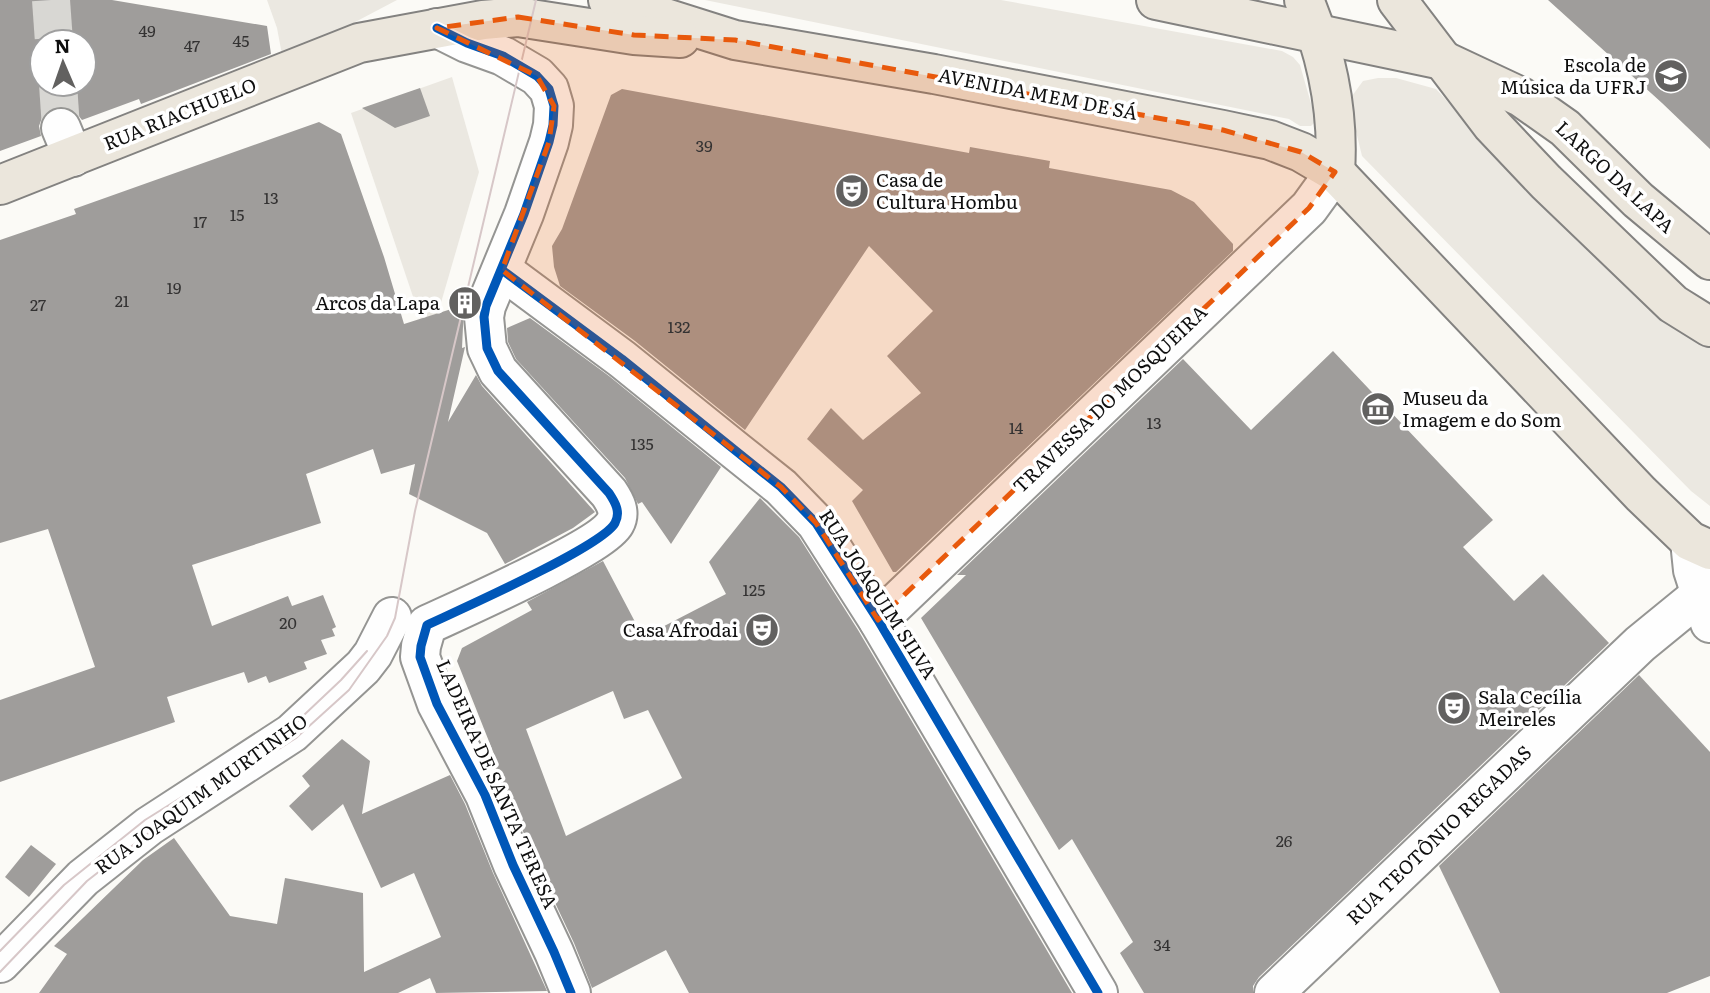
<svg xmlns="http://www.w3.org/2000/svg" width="1710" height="993" font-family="Literata,serif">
	<rect width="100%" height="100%" fill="#fbfaf6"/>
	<!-- plaza -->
	<g fill="#ebe8e1">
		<path d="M267,0H397L283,60L277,28Z"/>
		<path d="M705,0H1001L1282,51L1293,57L1300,65L1316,121L1311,126H1300L1289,119Z"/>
		<path d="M452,77L479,172L429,344L351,113Z"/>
		<path d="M1378,78H1396L1436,89L1577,241L1684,330L1710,342V506L1691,491L1362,156L1354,123L1352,96L1363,81Z"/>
	</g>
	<!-- building -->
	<g fill="#9f9d9b" fill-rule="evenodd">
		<path d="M0,0H112L267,26L271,54L141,104L139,99L82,120L74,110L65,106L53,108L43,115L39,126L41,136L0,151ZM42,42H84V84H42Z"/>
		<path d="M1548,0H1710V149L1662,103Z"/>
		<path d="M420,88L430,116L395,128L362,108Z"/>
		<path d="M622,89L969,153L970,147L1050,161L1049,168L1171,190L1194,202L1233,244V251L896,572H893L852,501L863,490L807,439L831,408L863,440L921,393L887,356L933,311L869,246L745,430L635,341L560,286L554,267L552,246L562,229L611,95Z"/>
		<path d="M319,122L341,134L384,257L404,324L464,305L462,348L465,347L448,422L476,375L482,386L595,512L573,528L505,564L487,533L409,494L415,464L381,474L373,449L306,474L321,523L192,565L212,626L288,596L292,606L323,595L336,627L332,629L335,636L321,640L327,654L304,662L307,669L269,683L266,676L248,683L244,672L167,697L175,722L0,782V700L95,667L48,529L0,543V240L76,214L74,209Z"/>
		<path d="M530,318L609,376L721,467L671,544L642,502L638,504L625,478L516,359L508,342L507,328Z"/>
		<path d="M1333,351L1493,520L1463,547L1514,601L1543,574L1609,643L1259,977L1253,986V993H1144L1120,953L1133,942L1072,839L1059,850L921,618L966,575H957L1183,359L1251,430Z"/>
		<path d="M760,498L799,537L858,630L1072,993H689L666,950L592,988L574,943L533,856L505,787L489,756L494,754L457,661L462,648L532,610L527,602L603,561L643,637L726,594L709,562ZM613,691L624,719L648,710L682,778L566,836L526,729Z"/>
		<path d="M1639,675L1710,752V976L1667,993H1500L1439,866Z"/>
		<path d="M342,739L370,761L362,814L450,775L465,804L493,873L547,991L436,993L430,978L398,993H39L67,954L54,946L143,860L174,838L230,916L277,924L285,878L363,893L364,972L441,937L414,873L381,888L343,804L312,831L289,806L310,786L302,776Z"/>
		<path d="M31,845L56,864L29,897L5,877Z"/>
	</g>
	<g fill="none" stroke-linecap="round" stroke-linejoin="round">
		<!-- minor-tunnel -->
		<g stroke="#d8d7d3" stroke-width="38" stroke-dasharray="38 19" stroke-linecap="butt">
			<path d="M51,0L54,42"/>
			<path d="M58,84L61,128"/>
		</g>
		<!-- minor casing -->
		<g stroke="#959593" stroke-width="42">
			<g id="minor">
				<path d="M437,28L467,43L503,56L537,76L549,89L554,106L553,125L549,142L524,214L486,306L484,317L487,348L498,371L609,493C615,502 621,512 615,523C602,547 459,610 427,625L421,646L420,657L437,704L485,795L513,865L554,952L571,993"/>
				<path d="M61,128L73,157"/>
				<path d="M502,270L622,359L736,451L781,487L816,523L878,620L1098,993"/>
				<path d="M1690,541L1693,570L1710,623"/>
				<path d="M878,620L1309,208L1335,172"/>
				<path d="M0,963L83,878L149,826L292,733L363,667L373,654L392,617"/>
				<path d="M1274,993L1640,644L1700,595"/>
			</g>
		</g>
		<!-- major casing -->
		<g stroke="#838280" stroke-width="42">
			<g id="major">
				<path d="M608,0L735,40L934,74L1223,130L1270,140L1301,152L1335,172L1641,494L1690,541L1710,550"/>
				<path d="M1156,0L1442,60L1521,97L1565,128L1638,200L1710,260"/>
				<path d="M1304,0C1327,55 1339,113 1335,172"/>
				<path d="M1397,0L1492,125L1546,182L1673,304L1710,327"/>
				<path d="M0,185L359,43L483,20L518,17L634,35L680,38"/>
			</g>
		</g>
		<!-- minor -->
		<use href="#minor" stroke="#fefefe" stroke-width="38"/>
		<!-- major -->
		<use href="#major" stroke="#ebe6dc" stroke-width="38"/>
		<!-- tram -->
		<g stroke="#d7c7c8" stroke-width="2">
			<path d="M0,951L64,885L145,820L286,732L341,680L367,651"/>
			<path d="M0,972L87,881L151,831L296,738L349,690L387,636L395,618L415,511L536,0"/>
		</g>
		<!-- cycleway casing -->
		<g stroke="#fff" stroke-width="13">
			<g id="cycleway">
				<path d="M437,28L467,43L503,56L537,76L549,89L554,106L553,125L549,142L524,214L486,306L484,317L487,348L498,371L609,493C615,502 621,512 615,523C602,547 459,610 427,625L421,646L420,657L437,704L485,795L513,865L554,952L571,993"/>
				<path d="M502,270L622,359L736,451L781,487L816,523L878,620L1098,993"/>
			</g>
		</g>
		<!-- cycleway -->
		<use href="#cycleway" stroke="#0057b8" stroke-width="9"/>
	</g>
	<!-- marked area -->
	<path fill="#e8590c" fill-opacity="0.2" stroke="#e8590c" stroke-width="5" stroke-dasharray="14 9" stroke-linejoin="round" d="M518,17L634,35L735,40L1223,130L1301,152L1335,172L1309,208L878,620L816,523L781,487L502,270L549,142L554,106L537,76L437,28Z"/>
	<!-- icons -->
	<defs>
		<g id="university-disc" transform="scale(1.75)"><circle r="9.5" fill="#626160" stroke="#fff"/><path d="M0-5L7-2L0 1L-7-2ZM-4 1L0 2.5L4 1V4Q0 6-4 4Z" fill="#fff"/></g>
		<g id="theatre-disc" transform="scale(1.75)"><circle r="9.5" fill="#626160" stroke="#fff"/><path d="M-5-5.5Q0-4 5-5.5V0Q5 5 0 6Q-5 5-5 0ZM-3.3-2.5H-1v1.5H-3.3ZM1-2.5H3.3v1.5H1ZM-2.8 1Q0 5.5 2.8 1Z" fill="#fff"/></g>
		<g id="building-disc" transform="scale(1.75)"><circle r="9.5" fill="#626160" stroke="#fff"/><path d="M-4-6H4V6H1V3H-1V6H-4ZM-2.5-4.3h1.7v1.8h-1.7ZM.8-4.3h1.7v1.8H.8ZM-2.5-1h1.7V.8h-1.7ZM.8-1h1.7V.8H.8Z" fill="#fff"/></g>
		<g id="museum-disc" transform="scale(1.75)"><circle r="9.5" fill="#626160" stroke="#fff"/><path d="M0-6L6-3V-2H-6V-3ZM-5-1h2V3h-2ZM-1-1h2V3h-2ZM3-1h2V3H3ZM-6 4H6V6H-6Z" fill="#fff"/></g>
	</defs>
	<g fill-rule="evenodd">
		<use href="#university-disc" x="1671" y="76"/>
		<use href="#theatre-disc" x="852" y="191"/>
		<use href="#building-disc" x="465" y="303"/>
		<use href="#museum-disc" x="1378" y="409"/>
		<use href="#theatre-disc" x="762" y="630"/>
		<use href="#theatre-disc" x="1454" y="708"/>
	</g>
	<g text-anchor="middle" stroke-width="7" stroke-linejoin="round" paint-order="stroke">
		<!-- number labels -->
		<g font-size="16" fill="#333232">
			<text x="147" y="37">49</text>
			<text x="241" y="47">45</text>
			<text x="192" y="52">47</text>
			<text x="704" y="152">39</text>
			<text x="271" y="204">13</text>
			<text x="237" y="221">15</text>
			<text x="200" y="228">17</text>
			<text x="174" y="294">19</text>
			<text x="122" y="307">21</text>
			<text x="38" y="311">27</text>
			<text x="679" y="333">132</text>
			<text x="1154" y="429">13</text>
			<text x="1016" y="434">14</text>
			<text x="642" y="450">135</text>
			<text x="754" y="596">125</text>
			<text x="288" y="629">20</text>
			<text x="1284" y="847">26</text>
			<text x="1162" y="951">34</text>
		</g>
		<!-- poi labels -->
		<g font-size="19" fill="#0f0f0f" stroke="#fff" text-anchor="end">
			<text x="1646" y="72">Escola de<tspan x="1646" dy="22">Música da UFRJ</tspan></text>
			<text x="876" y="187" text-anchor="start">Casa de<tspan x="876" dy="22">Cultura Hombu</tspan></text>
			<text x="440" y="310">Arcos da Lapa</text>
			<text x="1402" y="405" text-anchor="start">Museu da<tspan x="1402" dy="22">Imagem e do Som</tspan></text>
			<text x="738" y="637">Casa Afrodai</text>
			<text x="1478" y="704" text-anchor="start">Sala Cecília<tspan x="1478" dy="22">Meireles</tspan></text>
		</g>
		<!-- street labels -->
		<g font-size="19" fill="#0f0f0f" stroke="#fff">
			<text transform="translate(1038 94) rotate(11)" y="7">AVENIDA MEM DE SÁ</text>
			<text transform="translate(180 114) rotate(-22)" y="7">RUA RIACHUELO</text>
			<text transform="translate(1615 177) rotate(43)" y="7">LARGO DA LAPA</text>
			<text transform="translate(1110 399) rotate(-44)" y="7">TRAVESSA DO MOSQUEIRA</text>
			<text transform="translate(878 594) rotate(57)" y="7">RUA JOAQUIM SILVA</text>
			<text transform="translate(497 784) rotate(66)" y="7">LADEIRA DE SANTA TERESA</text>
			<text transform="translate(201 794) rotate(-36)" y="7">RUA JOAQUIM MURTINHO</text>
			<text transform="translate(1439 835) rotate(-44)" y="7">RUA TEOTÔNIO REGADAS</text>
		</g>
	</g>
	<!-- north arrow -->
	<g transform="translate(63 63) rotate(358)"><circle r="33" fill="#ffffff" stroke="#9f9f9f" stroke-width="2"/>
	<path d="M0-5L12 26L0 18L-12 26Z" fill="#626160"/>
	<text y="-10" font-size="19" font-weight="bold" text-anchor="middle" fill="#0f0f0f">N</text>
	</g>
</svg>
